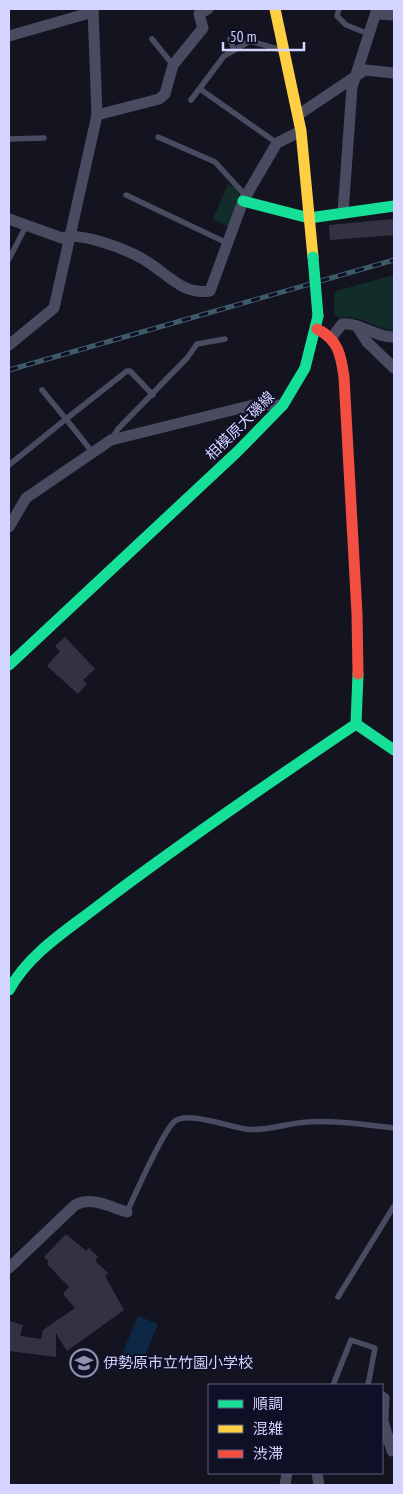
<svg xmlns="http://www.w3.org/2000/svg" width="403" height="1494" font-family="'PT Sans Narrow','Noto Sans JP',sans-serif">
	<rect width="100%" height="100%" fill="#141421"/>
	<!-- green -->
	<g fill="#122c2a">
		<path d="M228,184L238,189L240,199L229,227L213,219Z"/>
		<path d="M394,275V331C376,329 357,313 339,318L334,314V296L336,291Z"/>
	</g>
	<!-- water -->
	<path fill="#0c2844" d="M138,1316L158,1324L142,1362L122,1354Z"/>
	<!-- building -->
	<g fill="#323243">
		<path d="M394,219V235L330,240L329,225Z"/>
		<path d="M65,637L95,669L83,680L87,684L78,694L47,666L60,651L55,646Z"/>
		<path d="M66,1234L86,1251L89,1248L98,1257L95,1261L108,1273L105,1276L124,1310L67,1351L56,1333V1357L9,1351V1321L23,1325L20,1336L41,1339L43,1330L75,1308L63,1294L69,1287L47,1264L49,1262L44,1257Z"/>
	</g>
	<g fill="none" stroke-linecap="round" stroke-linejoin="round">
		<!-- lane -->
		<g stroke="#494b61" stroke-width="5.5">
			<path d="M339,9L337,16L346,25L369,34"/>
			<path d="M152,39L173,65"/>
			<path d="M230,39L234,50"/>
			<path d="M200,89L277,143"/>
			<path d="M191,100L224,56L250,41L281,50"/>
			<path d="M158,137L215,162L246,196"/>
			<path d="M9,139L44,138"/>
			<path d="M126,195L227,243"/>
			<path d="M9,259L26,226"/>
			<path d="M42,390L66,419L127,371H130L153,395"/>
			<path d="M112,438L118,429L187,358L197,344L225,339"/>
			<path d="M9,465L66,419L93,453"/>
			<path d="M127,1212C135,1195 163,1130 175,1121C188,1111 230,1127 246,1129C265,1132 287,1123 307,1122C336,1120 365,1125 394,1128"/>
			<path d="M338,1297L394,1206"/>
			<path d="M333,1385L351,1340L375,1348L368,1385"/>
		</g>
		<!-- street -->
		<g stroke="#494b61" stroke-width="11">
			<path d="M376,14L394,15"/>
			<path d="M9,36L93,12"/>
			<path d="M97,115L159,99L165,94L173,65L203,28L199,14L208,9"/>
			<path d="M298,115L365,70L394,73"/>
			<path d="M343,213L352,87L377,9"/>
			<path d="M9,219L62,238C80,231 129,250 146,261C168,274 182,295 210,291L243,201L277,143L301,131"/>
			<path d="M357,326L367,342L394,368"/>
			<path d="M332,337L342,324C360,322 376,338 394,337"/>
			<path d="M9,345L54,308L97,115L93,9"/>
			<path d="M9,527L26,498L111,440L253,405H283"/>
			<path d="M9,1268L75,1205C92,1196 110,1207 127,1212"/>
			<path d="M382,1397L384,1398L383,1421L392,1451H394"/>
			<path d="M317,1473L319,1485"/>
			<path d="M285,1485L287,1473"/>
		</g>
		<!-- fast -->
		<g stroke="#16e098" stroke-width="11">
			<path d="M243,201L309,218L394,206"/>
			<path d="M9,665L237,452L283,405L305,368L318,316"/>
			<path d="M356,724L394,750"/>
			<path d="M9,990C30,952 69,929 102,903C185,840 270,782 356,724L358,674"/>
		</g>
		<!-- slow -->
		<path stroke="#ffcf43" stroke-width="11" d="M275,9L301,131L313,257"/>
		<!-- jam -->
		<path stroke="#f24e42" stroke-width="11" d="M317,329C338,339 341,355 344,377L357,614L358,674"/>
		<!-- rail casing -->
		<g stroke="#405b68" stroke-width="5">
			<path id="rail" d="M9,370L394,260"/>
		</g>
		<!-- rail -->
		<use href="#rail" stroke="#0f0f26" stroke-width="3" stroke-dasharray="9" stroke-linecap="butt"/>
		<!-- fast-bridge -->
		<path stroke="#16e098" stroke-width="11" d="M313,257L318,316"/>
	</g>
	<!-- icons -->
	<defs>
		<g id="school-ring" transform="scale(1.4375)"><circle r="9.5" fill="#0f0f26" stroke="#9091b1" stroke-width="1.5"/><path d="M0-5L7-2L0 1L-7-2ZM-4 1L0 2.5L4 1V4Q0 6-4 4Z" fill="#9091b1"/></g>
	</defs>
	<g fill-rule="evenodd">
		<use href="#school-ring" x="84" y="1363"/>
	</g>
	<g text-anchor="middle" stroke-width="4" stroke-linejoin="round" paint-order="stroke">
		<!-- street labels -->
		<g font-size="15" fill="#d3d4ff" stroke="#0f0f26">
			<text transform="translate(240 426) rotate(-45)" y="5">相模原大磯線</text>
		</g>
		<!-- poi labels -->
		<g font-size="15" fill="#d3d4ff" stroke="#0f0f26" text-anchor="start">
			<text x="103" y="1368">伊勢原市立竹園小学校</text>
		</g>
	</g>
	<!-- border -->
	<rect width="403" height="1494" fill="none" stroke="#d3d4ff" stroke-width="20"/>
	<!-- legend -->
	<rect x="208" y="1384" width="175" height="90" fill="#0f0f26" stroke="#5d5e7d"/>
	<rect x="218" y="1400" width="25" height="8" fill="#16e098" stroke="#5d5e7d"/>
	<text x="253" y="1409" font-size="15" fill="#d3d4ff">順調</text>
	<rect x="218" y="1425" width="25" height="8" fill="#ffcf43" stroke="#5d5e7d"/>
	<text x="253" y="1434" font-size="15" fill="#d3d4ff">混雑</text>
	<rect x="218" y="1450" width="25" height="8" fill="#f24e42" stroke="#5d5e7d"/>
	<text x="253" y="1459" font-size="15" fill="#d3d4ff">渋滞</text>
	<!-- scale -->
	<path d="M223 42v8h81v-8" fill="none" stroke="#d3d4ff" stroke-width="2.5"/>
	<text x="230" y="42" font-size="15" fill="#d3d4ff" stroke="#0f0f26" stroke-width="4" paint-order="stroke">50 m</text>
</svg>
